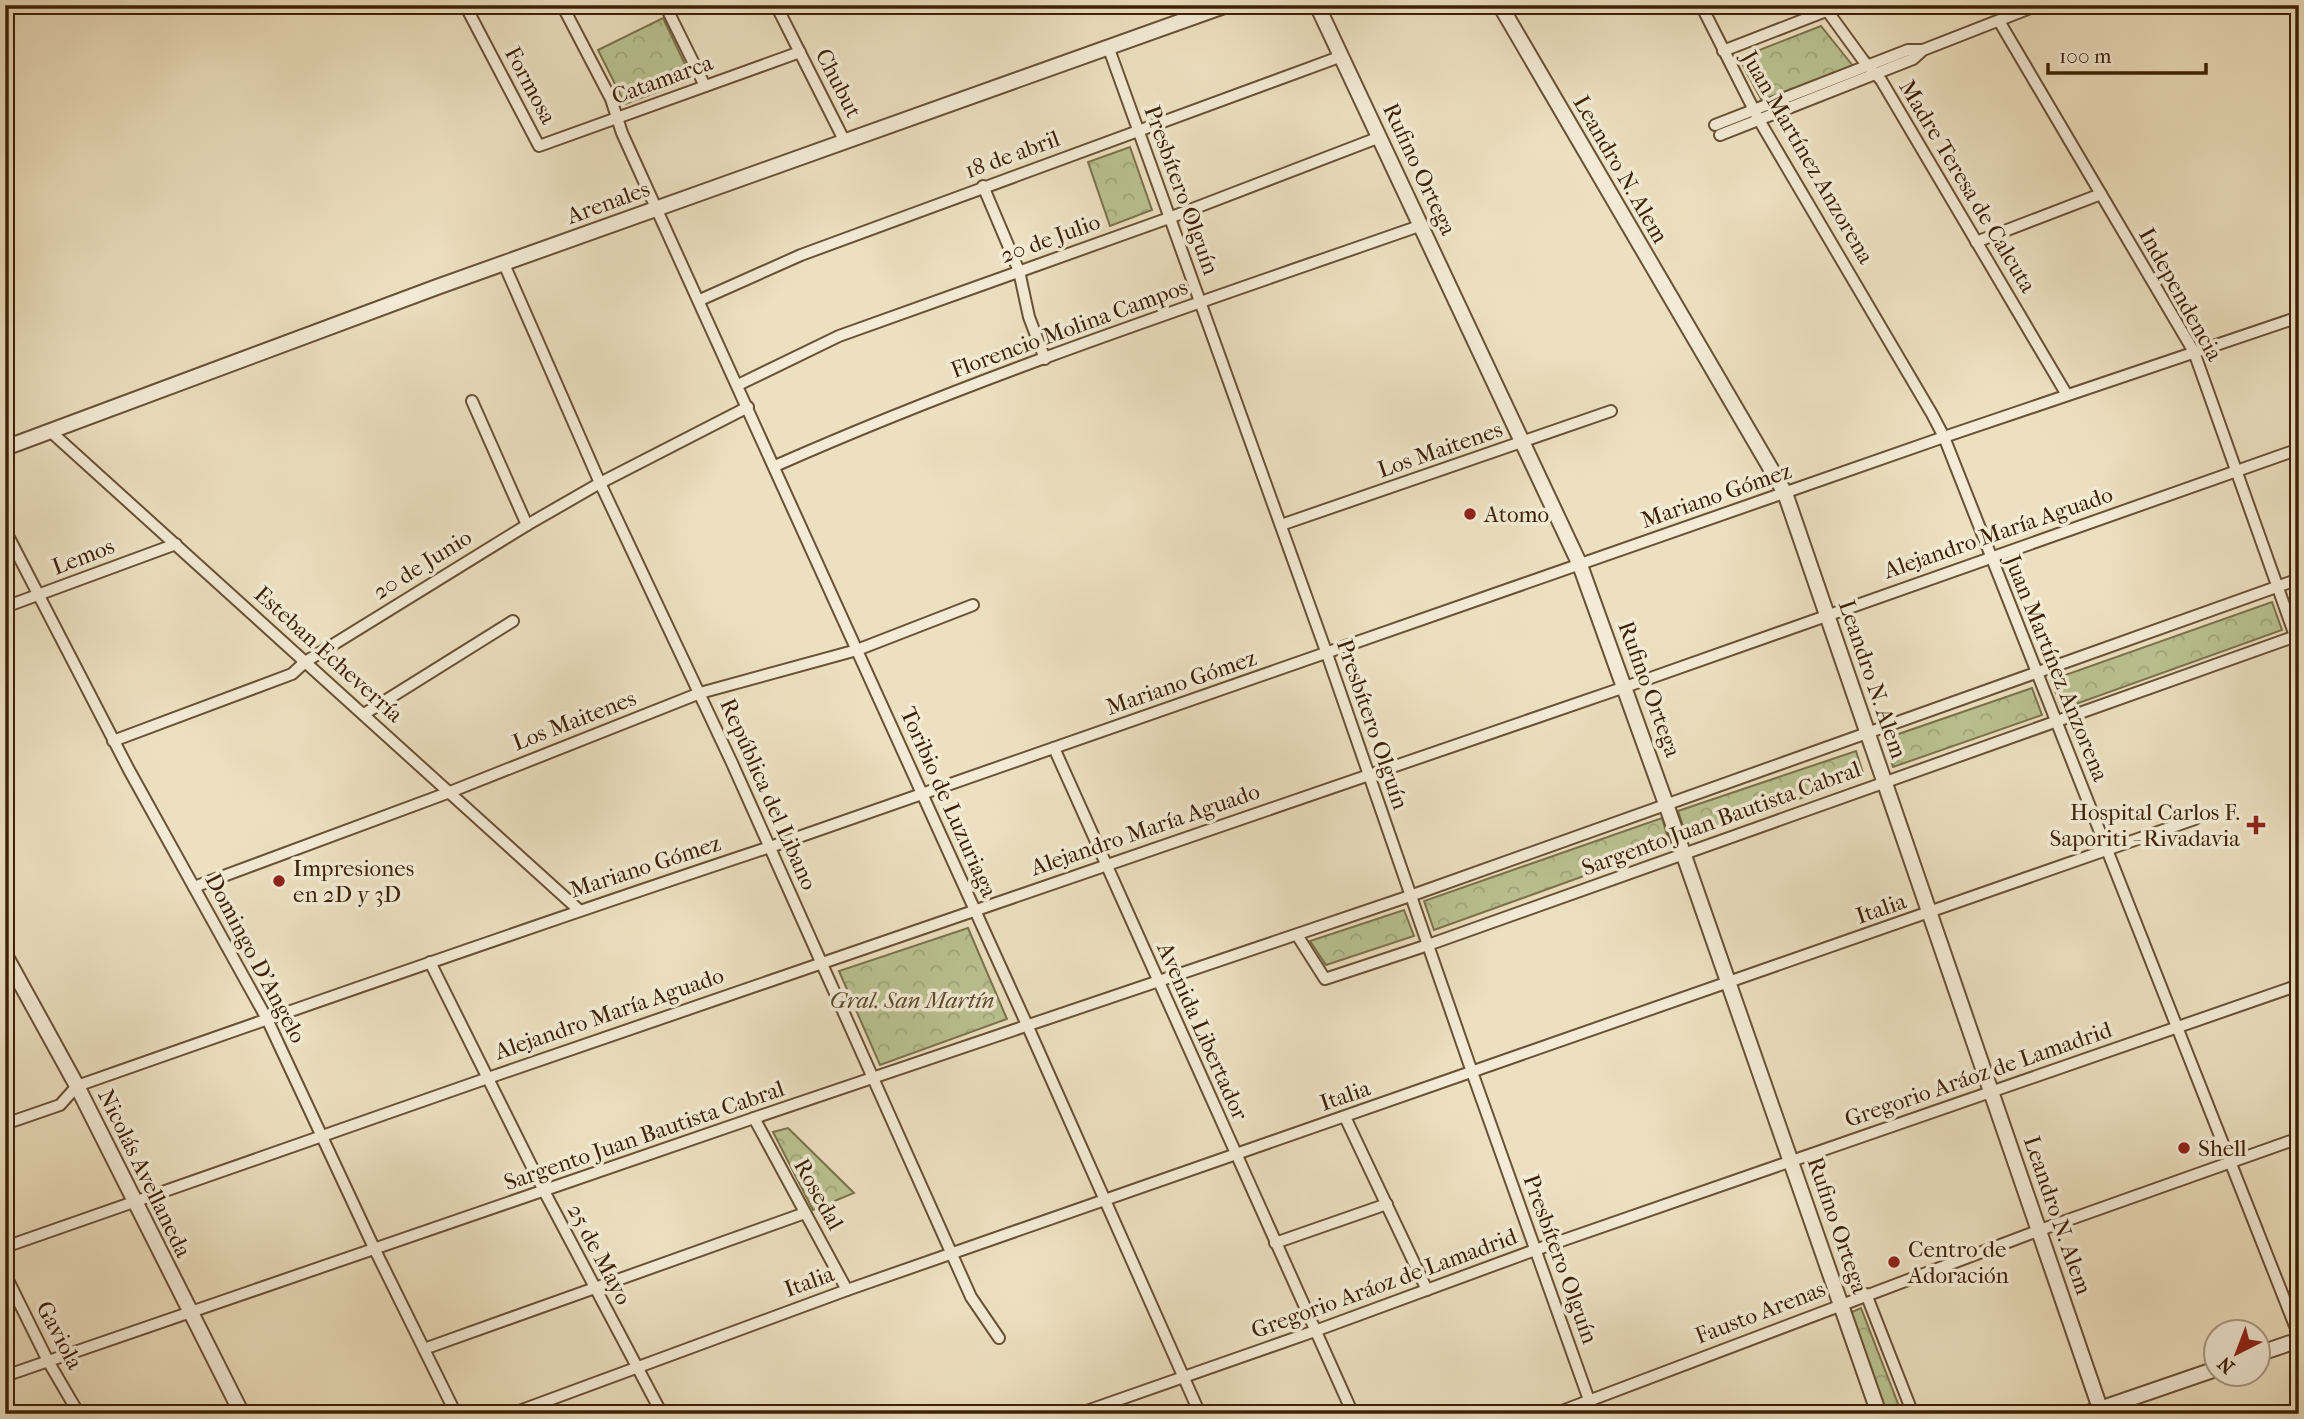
<svg xmlns="http://www.w3.org/2000/svg" width="2304" height="1419" font-family="'IM FELL French Canon',serif">
	<defs>
		<pattern id="forest-crowns" width="20" height="18" patternUnits="userSpaceOnUse" patternTransform="scale(1.75)"><rect width="20" height="18" fill="#bac291"/><path d="M2 6a3 3 0 1 1 6 0M12 15a3 3 0 1 1 6 0" fill="none" stroke="#a1a67c"/></pattern>
	</defs>
	<rect width="100%" height="100%" fill="#ede0c0"/>
	<filter id="stains"><feTurbulence type="fractalNoise" baseFrequency=".00286" numOctaves="4"/><feColorMatrix values="0 0 0 0 .2 0 0 0 0 .09 0 0 0 0 .02 0 0 0 .5 -.17"/></filter>
	<radialGradient id="worn" r=".72"><stop offset=".6" stop-color="#630" stop-opacity="0"/><stop offset="1" stop-color="#630" stop-opacity=".3"/></radialGradient>
	<!-- forest -->
	<g fill="url(#forest-crowns)" stroke="#7c724c" stroke-width="2">
		<path d="M663,18L692,79L625,104L598,50Z"/>
		<path d="M1821,26L1853,66L1762,101L1739,58Z"/>
		<path d="M1130,147L1152,210L1110,226L1088,162Z"/>
		<path d="M2272,602L2282,630L2062,709L2051,680Z"/>
		<path d="M2032,688L2042,715L1893,767L1884,739Z"/>
		<path d="M1856,751L1864,776L1687,838L1678,811Z"/>
		<path d="M1662,818L1670,845L1434,930L1424,901Z"/>
		<path d="M1404,910L1414,936L1326,965L1310,941Z"/>
		<path d="M968,928L1007,1019L880,1065L839,971Z"/>
		<path d="M788,1128L854,1193L813,1210L773,1132Z"/>
		<path d="M1861,1308L1902,1414H1880L1847,1314Z"/>
	</g>
	<g fill="none" stroke-linecap="round" stroke-linejoin="round">
		<!-- minor casing -->
		<g stroke="#695135" stroke-width="14">
			<g id="minor">
				<path d="M465,5L539,146L800,52"/>
				<path d="M562,5L611,99L622,133L1028,1027L1200,1414"/>
				<path d="M665,5L705,86"/>
				<path d="M776,5L845,142"/>
				<path d="M1701,5L1759,120L1932,414L1944,437L2299,1336"/>
				<path d="M1823,5L1863,60L1881,80L2067,395"/>
				<path d="M1999,21L2194,352L2299,647"/>
				<path d="M1109,49L1327,654L1472,1072L1594,1414"/>
				<path d="M1723,51L1826,11"/>
				<path d="M1715,125L1908,50H1923"/>
				<path d="M1720,135L1913,59L1923,50L2038,5"/>
				<path d="M983,186L1019,271L1029,317L1045,359"/>
				<path d="M1976,242L2101,194"/>
				<path d="M504,264L600,483L732,763L971,1297L999,1338"/>
				<path d="M700,300L801,255L1342,56"/>
				<path d="M738,385L839,336L1169,218L1380,137"/>
				<path d="M472,401L527,525"/>
				<path d="M50,431L579,910"/>
				<path d="M775,466C985,373 1205,301 1422,225"/>
				<path d="M1281,525L1611,411"/>
				<path d="M5,530L129,770L267,1019L375,1250L456,1414"/>
				<path d="M5,607L176,544"/>
				<path d="M364,714L513,621"/>
				<path d="M113,741L292,674L305,662L527,525L600,483L748,407"/>
				<path d="M1054,748L1353,1414"/>
				<path d="M194,887L450,792L700,693L857,650L973,605"/>
				<path d="M1297,935L1325,979L1428,945L2299,635"/>
				<path d="M430,962L544,1191L662,1414"/>
				<path d="M1345,1117L1427,1290"/>
				<path d="M754,1118L847,1290"/>
				<path d="M5,1124L60,1105L77,1086C307,1005 538,924 770,847L1944,437L2299,317"/>
				<path d="M1275,1243L1387,1204"/>
				<path d="M5,1247L488,1078L1625,687L2299,449"/>
				<path d="M5,1274L48,1361L79,1414"/>
				<path d="M1866,1294L1913,1414"/>
				<path d="M424,1349L805,1213"/>
				<path d="M5,1376L754,1118L1410,896L2299,579"/>
				<path d="M511,1414L847,1290L2195,819"/>
				<path d="M1078,1414L1315,1331L1535,1250L2299,985"/>
				<path d="M1554,1414L2040,1230L2299,1138"/>
			</g>
		</g>
		<!-- tertiary casing -->
		<g stroke="#695135" stroke-width="18">
			<g id="tertiary">
				<path d="M1317,5L1580,565L1666,804L1879,1414"/>
				<path d="M1500,5L1785,493L2102,1414"/>
				<path d="M5,448L437,287L1227,5"/>
				<path d="M5,955L77,1086L242,1414"/>
				<path d="M2258,1354L2299,1340"/>
				<path d="M2085,1414L2216,1369"/>
			</g>
		</g>
		<!-- minor -->
		<use href="#minor" stroke="#f3ebd6" stroke-width="10"/>
		<!-- tertiary -->
		<use href="#tertiary" stroke="#f3ebd6" stroke-width="14"/>
	</g>
	<!-- markers -->
	<g fill="#8f2418" stroke="#f3ebd6" stroke-width="2.5">
		<circle cx="1470" cy="514" r="7"/>
		<path d="M2252.5 814.5h7v7h7v7h-7v7h-7v-7h-7v-7h7z"/>
		<circle cx="279" cy="881" r="7"/>
		<circle cx="2184" cy="1148" r="7"/>
		<circle cx="1894" cy="1262" r="7"/>
	</g>
	<g text-anchor="middle" stroke-width="7" stroke-linejoin="round" paint-order="stroke">
		<!-- street labels -->
		<g font-size="23" fill="#3d2107" stroke="#f3ebd6">
			<text transform="translate(662 79) rotate(-20)" y="8">Catamarca</text>
			<text transform="translate(839 83) rotate(63)" y="8">Chubut</text>
			<text transform="translate(531 85) rotate(62)" y="8">Formosa</text>
			<text transform="translate(1012 154) rotate(-20)" y="8">18 de abril</text>
			<text transform="translate(1808 157) rotate(60)" y="8">Juan Martínez Anzorena</text>
			<text transform="translate(1420 169) rotate(65)" y="8">Rufino Ortega</text>
			<text transform="translate(1621 169) rotate(60)" y="8">Leandro N. Alem</text>
			<text transform="translate(1968 186) rotate(59)" y="8">Madre Teresa de Calcuta</text>
			<text transform="translate(1182 190) rotate(70)" y="8">Presbítero Olguín</text>
			<text transform="translate(608 202) rotate(-20)" y="8">Arenales</text>
			<text transform="translate(1050 238) rotate(-20)" y="8">20 de Julio</text>
			<text transform="translate(2181 294) rotate(61)" y="8">Independencia</text>
			<text transform="translate(1069 328) rotate(-20)" y="8">Florencio Molina Campos</text>
			<text transform="translate(1440 449) rotate(-19)" y="8">Los Maitenes</text>
			<text transform="translate(1716 495) rotate(-19)" y="8">Mariano Gómez</text>
			<text transform="translate(1998 532) rotate(-19)" y="8">Alejandro María Aguado</text>
			<text transform="translate(83 556) rotate(-21)" y="8">Lemos</text>
			<text transform="translate(422 564) rotate(-32)" y="8">20 de Junio</text>
			<text transform="translate(329 654) rotate(42)" y="8">Esteban Echeverría</text>
			<text transform="translate(2057 668) rotate(68)" y="8">Juan Martínez Anzorena</text>
			<text transform="translate(1873 679) rotate(71)" y="8">Leandro N. Alem</text>
			<text transform="translate(1181 682) rotate(-19)" y="8">Mariano Gómez</text>
			<text transform="translate(1650 689) rotate(70)" y="8">Rufino Ortega</text>
			<text transform="translate(574 720) rotate(-21)" y="8">Los Maitenes</text>
			<text transform="translate(1373 724) rotate(71)" y="8">Presbítero Olguín</text>
			<text transform="translate(769 794) rotate(66)" y="8">República del Libano</text>
			<text transform="translate(949 802) rotate(66)" y="8">Toribio de Luzuriaga</text>
			<text transform="translate(1721 818) rotate(-20)" y="8">Sargento Juan Bautista Cabral</text>
			<text transform="translate(1145 829) rotate(-19)" y="8">Alejandro María Aguado</text>
			<text transform="translate(645 866) rotate(-18)" y="8">Mariano Gómez</text>
			<text transform="translate(1881 908) rotate(-19)" y="8">Italia</text>
			<text transform="translate(256 958) rotate(62)" y="8">Domingo D'Angelo</text>
			<text transform="translate(609 1013) rotate(-19)" y="8">Alejandro María Aguado</text>
			<text transform="translate(1203 1031) rotate(66)" y="8">Avenida Libertador</text>
			<text transform="translate(1978 1074) rotate(-19)" y="8">Gregorio Aráoz de Lamadrid</text>
			<text transform="translate(1345 1095) rotate(-19)" y="8">Italia</text>
			<text transform="translate(644 1135) rotate(-19)" y="8">Sargento Juan Bautista Cabral</text>
			<text transform="translate(145 1173) rotate(64)" y="8">Nicolás Avellaneda</text>
			<text transform="translate(819 1194) rotate(61)" y="8">Rosedal</text>
			<text transform="translate(2058 1215) rotate(71)" y="8">Leandro N. Alem</text>
			<text transform="translate(1838 1225) rotate(71)" y="8">Rufino Ortega</text>
			<text transform="translate(600 1254) rotate(62)" y="8">25 de Mayo</text>
			<text transform="translate(1561 1259) rotate(70)" y="8">Presbítero Olguín</text>
			<text transform="translate(809 1281) rotate(-20)" y="8">Italia</text>
			<text transform="translate(1384 1283) rotate(-20)" y="8">Gregorio Aráoz de Lamadrid</text>
			<text transform="translate(1760 1312) rotate(-21)" y="8">Fausto Arenas</text>
			<text transform="translate(60 1335) rotate(62)" y="8">Gaviola</text>
		</g>
		<!-- poi labels -->
		<g font-size="23" fill="#3d2107" stroke="#f3ebd6" text-anchor="start">
			<text x="1484" y="522">Atomo</text>
			<text x="2240" y="820" text-anchor="end">Hospital Carlos F.<tspan x="2240" dy="26">Saporiti - Rivadavia</tspan></text>
			<text x="293" y="876">Impresiones<tspan x="293" dy="26">en 2D y 3D</tspan></text>
			<text x="2198" y="1156">Shell</text>
			<text x="1908" y="1257">Centro de<tspan x="1908" dy="26">Adoración</tspan></text>
		</g>
		<!-- park labels -->
		<g font-size="23" font-style="italic" fill="#5c492a" stroke="#f3ebd6">
			<text x="912" y="1008">Gral. San Martín</text>
		</g>
	</g>
	<!-- margin -->
	<rect width="2304" height="1419" fill="none" stroke="#ede0c0" stroke-width="28"/>
	<rect x="7" y="7" width="2290" height="1405" fill="none" stroke="#3d2107" stroke-width="3.5"/>
	<rect x="14" y="14" width="2276" height="1391" fill="none" stroke="#3d2107" stroke-width="2"/>
	<!-- north arrow -->
	<g transform="translate(2237 1353) rotate(222)"><circle r="33" fill="#f3ebd6" stroke="#aa9a83" stroke-width="2"/>
	<path d="M0-5L12 26L0 18L-12 26Z" fill="#8f2418"/>
	<text y="-10" font-size="19" font-weight="bold" text-anchor="middle" fill="#3d2107">N</text>
	</g>
	<!-- scale -->
	<path d="M2048 63v10h158v-10" fill="none" stroke="#3d2107" stroke-width="3.5"/>
	<text x="2059" y="63" font-size="21" fill="#3d2107" stroke="#f3ebd6" stroke-width="5" paint-order="stroke">100 m</text>
	<rect width="100%" height="100%" filter="url(#stains)"/>
	<rect width="100%" height="100%" fill="url(#worn)"/>
</svg>
